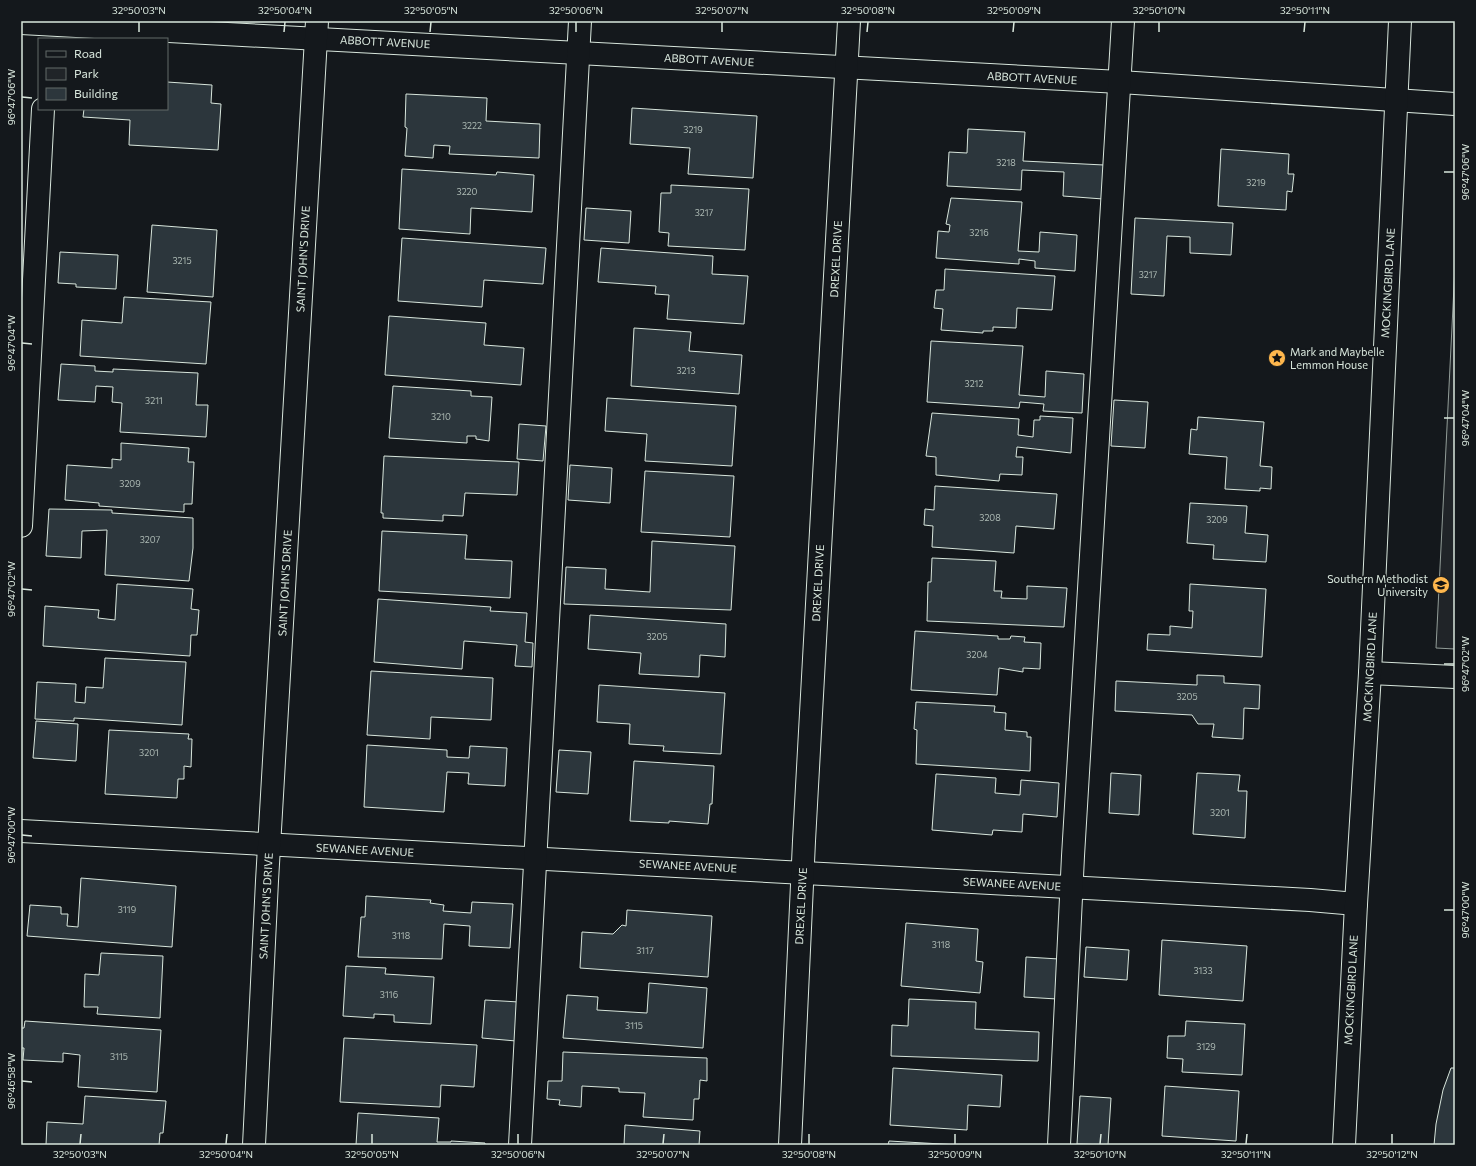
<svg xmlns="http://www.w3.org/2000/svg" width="1476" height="1166" font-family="Commissioner,sans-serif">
	<rect width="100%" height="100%" fill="#14181c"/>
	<!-- green -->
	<path fill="#202428" stroke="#939e99" d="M1455,266V649L1436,648Z"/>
	<!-- building -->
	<g fill="#2c363c" stroke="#d8e6dc">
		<path d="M167,82L212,85L211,103L221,104L218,150L129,145L130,120L83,117L84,109H167Z"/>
		<path d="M406,94L487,98L486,121L540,124L539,158L449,154L450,146L434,145L433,158L405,156L407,128L405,127Z"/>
		<path d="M632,108L757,116L753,178L688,174L690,148L630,144Z"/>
		<path d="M968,129L1025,132L1023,161L1104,165L1103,199L1063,196L1064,172L1022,170L1021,190L947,186L949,152L967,153Z"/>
		<path d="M1221,149L1289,154L1288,174H1294L1292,192L1287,191L1286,210L1218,206Z"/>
		<path d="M402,169L496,175L497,172L534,175L532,212L471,208L470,234L399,229Z"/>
		<path d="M671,185L749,189L745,250L668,246L669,233L659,232L661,193H671Z"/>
		<path d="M951,198L1022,202L1018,251L1039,252L1040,232L1077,235L1075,271L1035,268V261L1019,259V264L936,258L938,231L949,232L950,225L946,224Z"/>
		<path d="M586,208L631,211L629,243L584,240Z"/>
		<path d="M1135,218L1233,223L1231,255L1190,253V237L1167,236L1164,296L1131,294Z"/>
		<path d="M152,225L217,230L213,297L147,292Z"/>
		<path d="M402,238L546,248L543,284L484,280L482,307L398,301Z"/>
		<path d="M601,248L713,256L712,274L748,276L744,324L667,319L669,295L655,294L656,286L598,282Z"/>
		<path d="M60,252L118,255L116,289L76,287V284L58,283Z"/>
		<path d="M945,269L1055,276L1052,310L1017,308L1016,328L993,327V331H983V333L941,330L943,309L934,308L936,290H944Z"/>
		<path d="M124,297L211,302L206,364L80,356L82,320L122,323Z"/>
		<path d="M389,316L486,323L484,345L524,348L521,385L385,375Z"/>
		<path d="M634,328L691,332L689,351L742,355L739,394L631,386Z"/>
		<path d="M931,341L1023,346L1019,395L1045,397L1046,371L1084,374L1082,413L1043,411L1044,404L1020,402L1019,408L927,402Z"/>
		<path d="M61,364L95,366V371L113,372V369L198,373L196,405H208L206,437L120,432L122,403L112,402L113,387L96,386L95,402L58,400Z"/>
		<path d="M393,386L471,391V396L492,397L489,441L476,439V436H467V443L389,438Z"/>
		<path d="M607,398L736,406L732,466L645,461L647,434L605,431Z"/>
		<path d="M1114,400L1148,402L1145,448L1111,446Z"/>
		<path d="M932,413L1019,419L1018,435L1033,437L1034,420H1040V416L1073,418L1071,453L1017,447L1016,457H1023L1022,475L1000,474L999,481L936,475V457L926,456Z"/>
		<path d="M1198,417L1264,422L1260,466L1272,467L1271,489L1260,488V491L1225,489L1227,457L1189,454L1191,429L1197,430Z"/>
		<path d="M519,424L546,426L543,461L517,459Z"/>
		<path d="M121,443L189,448L188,462H194L192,504H184V512L99,506V503L65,500L67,465L112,468V459L121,460Z"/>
		<path d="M384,456L519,462L517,495L465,493L463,516L443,515V521L383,518V513H381Z"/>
		<path d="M570,465L612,468L610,503L568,500Z"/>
		<path d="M645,471L734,476L730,537L641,532Z"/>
		<path d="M935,486L1057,494L1054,529L1016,526L1014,553L932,547L933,526L924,525L925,509L934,510Z"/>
		<path d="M1190,503L1247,506L1245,533L1268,535L1266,562L1213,559L1214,545L1187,543Z"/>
		<path d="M49,509L112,510V513L193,518V548L189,581L105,575L107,530L82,531L81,558L46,556Z"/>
		<path d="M382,531L467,535L465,559L512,561L510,598L379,591Z"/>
		<path d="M652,541L735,546L731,610L564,604L566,567L606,569L605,589L650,592Z"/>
		<path d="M932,558L996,561L994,591H1002L1001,598L1027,599V586L1067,588L1064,627L927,621L928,582H931Z"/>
		<path d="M117,584L193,589L191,609L199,610L197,635H191L190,656L43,646L45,606L99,610L98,618L115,620Z"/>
		<path d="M1190,584L1266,589L1262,657L1147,650L1148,634L1170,635V626L1192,628L1193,611H1189Z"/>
		<path d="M378,599L491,607L490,611L527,613L525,642L533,643L532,667L515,666L517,645L464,641L462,669L374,662Z"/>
		<path d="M590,615L726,624L725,657L700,655L699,677L639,674L641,653L588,649Z"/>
		<path d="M915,631L998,636V639H1010L1011,636L1025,637L1024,642L1041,643L1040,669L1023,668V672L999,668L997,695L911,690Z"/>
		<path d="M105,658L186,662L182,725L74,718V721L35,719L37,682L76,684L75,702L85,703L86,687L103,688Z"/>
		<path d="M371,671L493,678L491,720L431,717L430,739L367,735Z"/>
		<path d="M1197,675L1224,676V683L1260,685L1259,709L1244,708L1243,739L1212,737L1214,724H1198L1192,715L1115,711L1116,681L1197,685Z"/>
		<path d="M599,685L725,693L721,754L663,751L664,746L629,744L630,724L597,722Z"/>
		<path d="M916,702L995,706L994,712L1006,713L1005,730L1027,732V737H1031L1030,771L916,764L917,730L914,729Z"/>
		<path d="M36,721L78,724L76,761L33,758Z"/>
		<path d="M109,730L189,734L188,739H192L191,767L184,766V779H178L177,798L105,794Z"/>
		<path d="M367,745L447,750V757L469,758L470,746L507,748L505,786L468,784L469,773L447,772L444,812L364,807Z"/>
		<path d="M559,750L591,752L588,794L556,792Z"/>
		<path d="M634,761L714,766L712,804H710L708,824L669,821V823L630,821Z"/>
		<path d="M1111,773L1141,775L1139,815L1109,813Z"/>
		<path d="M1197,773L1240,775L1238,791H1247L1245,838L1193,834Z"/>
		<path d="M936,774L996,778L995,793L1020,795L1021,780L1059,783L1057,817L1023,814L1022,832L993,830L992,835L932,830Z"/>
		<path d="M81,878L176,886L172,947L27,936L30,905L61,907V914H68L67,926L78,927Z"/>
		<path d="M366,896L431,900L430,903L444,905L443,911L471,913L472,902L513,904L510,948L469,946L470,926L444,924L442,959L358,957L361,917H365Z"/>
		<path d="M627,910L712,916L708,977L580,968L582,932L613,934L622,925L626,926Z"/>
		<path d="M906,923L978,929L976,961L983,962L980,993L901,986Z"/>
		<path d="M1162,940L1247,946L1243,1001L1159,995Z"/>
		<path d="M1086,947L1129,950L1127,980L1084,977Z"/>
		<path d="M101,953L163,956L160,1018L97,1014L98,1007H84L85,974L99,975Z"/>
		<path d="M1026,957L1059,959L1057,999L1024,997Z"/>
		<path d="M346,966L386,968L385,974L434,977L431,1024L394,1022V1015L374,1014V1018L343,1016Z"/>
		<path d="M649,983L707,988L703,1048L563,1038L567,995L598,997L597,1010L647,1013Z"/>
		<path d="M909,999L976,1002L975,1029L1039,1032L1038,1061L891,1056L892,1025L908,1026Z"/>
		<path d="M485,1000L519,1002L516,1041L482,1038Z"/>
		<path d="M25,1021L161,1030L157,1092L78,1087L80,1055L63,1053V1062L23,1060L24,1048H21V1028H24Z"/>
		<path d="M1186,1021L1245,1024L1242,1075L1182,1072L1183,1059L1167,1058L1168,1036H1185Z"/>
		<path d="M344,1038L477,1045L474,1087L441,1085L440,1107L340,1102Z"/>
		<path d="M563,1052L707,1058V1081L700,1080L699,1099H694L693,1120L643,1117L645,1093L619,1092V1088L582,1086L581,1107L559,1105L560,1100L547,1099L548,1081H562Z"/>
		<path d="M893,1068L1002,1075L1000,1107L968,1105L967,1130L890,1125Z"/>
		<path d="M1451,1068H1455V1145H1434L1436,1124L1443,1090Z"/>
		<path d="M1165,1086L1239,1091L1236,1141L1162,1136Z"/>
		<path d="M85,1096L166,1101L163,1133H160L159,1145H46L47,1122L83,1124Z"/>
		<path d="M1080,1096L1111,1098L1108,1145L1077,1144Z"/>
		<path d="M358,1113L439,1118L437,1142H451V1141L485,1143V1145H356Z"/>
		<path d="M625,1125L700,1131L699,1145H624Z"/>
		<path d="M889,1141L959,1145H888Z"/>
	</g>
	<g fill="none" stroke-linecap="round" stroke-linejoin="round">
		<!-- minor casing -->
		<g stroke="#d8e6dc" stroke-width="24">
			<g id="minor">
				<path d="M21,23L1120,82L1455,104"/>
				<path d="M21,526L43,109"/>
				<path d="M1370,673L1455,677"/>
				<path d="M21,831L1310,900L1356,904"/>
				<path d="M254,1145L267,881L317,21"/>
				<path d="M520,1145L580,21"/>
				<path d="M790,1145L804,841L849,21"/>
				<path d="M1059,1145L1073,856L1123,21"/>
			</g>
		</g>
		<!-- major casing -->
		<g stroke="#d8e6dc" stroke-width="24">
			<path id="major" d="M1344,1145L1356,904L1370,673L1400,21"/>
		</g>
		<!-- minor -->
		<use href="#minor" stroke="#14181c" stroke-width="22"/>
		<!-- major -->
		<use href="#major" stroke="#14181c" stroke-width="22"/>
	</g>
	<!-- ticks -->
	<path fill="none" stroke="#d8e6dc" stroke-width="1.5" d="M139,32V22M284,32L285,22M430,32L431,22M576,32V22M722,32V22M867,32L868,22M1013,32L1014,22M1159,32V22M1304,32L1305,22M22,97L32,98M1444,172H1454M22,343L32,344M1444,418H1454M22,589L32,590M1444,664H1454M22,835L32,836M1444,910H1454M22,1081L32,1082M80,1144L81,1134M226,1144L227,1134M372,1144V1134M518,1144V1134M663,1144L664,1134M809,1144V1134M955,1144V1134M1100,1144L1101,1134M1246,1144L1247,1134M1392,1144V1134"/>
	<!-- icons -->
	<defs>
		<g id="sight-disc" transform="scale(0.9)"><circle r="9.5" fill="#ffb74d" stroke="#14181c"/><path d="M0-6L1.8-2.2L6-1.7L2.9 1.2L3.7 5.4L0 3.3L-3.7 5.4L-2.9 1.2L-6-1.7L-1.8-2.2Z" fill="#111"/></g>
		<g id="university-disc" transform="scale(0.9)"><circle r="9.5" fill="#ffb74d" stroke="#14181c"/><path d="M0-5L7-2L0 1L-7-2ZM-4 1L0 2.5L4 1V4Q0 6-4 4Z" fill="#111"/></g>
	</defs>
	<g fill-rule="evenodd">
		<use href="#sight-disc" x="1277" y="358"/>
		<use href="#university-disc" x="1441" y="585"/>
	</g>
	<g text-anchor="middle" stroke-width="3" stroke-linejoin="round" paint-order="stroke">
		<!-- number labels -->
		<g font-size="9" fill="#adbab4">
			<text x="472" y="129">3222</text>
			<text x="693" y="133">3219</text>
			<text x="1006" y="166">3218</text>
			<text x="1256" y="186">3219</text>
			<text x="467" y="195">3220</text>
			<text x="704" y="216">3217</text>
			<text x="979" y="236">3216</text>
			<text x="182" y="264">3215</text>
			<text x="1148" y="278">3217</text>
			<text x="686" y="374">3213</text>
			<text x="974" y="387">3212</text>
			<text x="154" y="404">3211</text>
			<text x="441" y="420">3210</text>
			<text x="130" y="487">3209</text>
			<text x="990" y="521">3208</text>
			<text x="1217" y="523">3209</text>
			<text x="150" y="543">3207</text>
			<text x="657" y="640">3205</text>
			<text x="977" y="658">3204</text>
			<text x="1187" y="700">3205</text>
			<text x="149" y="756">3201</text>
			<text x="1220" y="816">3201</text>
			<text x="127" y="913">3119</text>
			<text x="401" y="939">3118</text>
			<text x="941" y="948">3118</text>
			<text x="645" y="954">3117</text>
			<text x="1203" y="974">3133</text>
			<text x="389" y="998">3116</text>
			<text x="634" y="1029">3115</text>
			<text x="1206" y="1050">3129</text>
			<text x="119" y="1060">3115</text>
		</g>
		<!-- street labels -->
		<g font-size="11" fill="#d8e6dc" stroke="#14181c">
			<text transform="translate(385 42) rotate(3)" y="4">ABBOTT AVENUE</text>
			<text transform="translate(709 60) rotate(3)" y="4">ABBOTT AVENUE</text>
			<text transform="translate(1032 78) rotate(3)" y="4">ABBOTT AVENUE</text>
			<text transform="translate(303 259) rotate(-87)" y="4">SAINT JOHN'S DRIVE</text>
			<text transform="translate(836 259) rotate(-87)" y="4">DREXEL DRIVE</text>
			<text transform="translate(1388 283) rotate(-87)" y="4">MOCKINGBIRD LANE</text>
			<text transform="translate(285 583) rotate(-87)" y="4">SAINT JOHN'S DRIVE</text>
			<text transform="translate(818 583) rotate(-87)" y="4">DREXEL DRIVE</text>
			<text transform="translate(1370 667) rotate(-87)" y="4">MOCKINGBIRD LANE</text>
			<text transform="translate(365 850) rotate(3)" y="4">SEWANEE AVENUE</text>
			<text transform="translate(688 866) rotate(3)" y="4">SEWANEE AVENUE</text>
			<text transform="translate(1012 884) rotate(3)" y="4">SEWANEE AVENUE</text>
			<text transform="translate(266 906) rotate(-87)" y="4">SAINT JOHN'S DRIVE</text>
			<text transform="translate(801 906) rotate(-87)" y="4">DREXEL DRIVE</text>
			<text transform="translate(1351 990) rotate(-87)" y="4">MOCKINGBIRD LANE</text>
		</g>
		<!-- poi labels -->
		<g font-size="11" fill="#d8e6dc" stroke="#14181c" text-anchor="start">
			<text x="1290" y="356">Mark and Maybelle<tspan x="1290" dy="13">Lemmon House</tspan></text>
			<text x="1428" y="583" text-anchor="end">Southern Methodist<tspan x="1428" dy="13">University</tspan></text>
		</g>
	</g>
	<!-- border -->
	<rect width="1476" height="1166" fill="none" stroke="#14181c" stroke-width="44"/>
	<!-- legend -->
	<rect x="38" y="38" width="130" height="72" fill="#14181c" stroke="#626a69"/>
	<rect x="46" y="51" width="20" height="6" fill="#14181c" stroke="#626a69"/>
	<text x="74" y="58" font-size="12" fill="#d8e6dc">Road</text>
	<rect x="46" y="68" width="20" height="12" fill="#202428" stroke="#626a69"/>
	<text x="74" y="78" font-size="12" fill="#d8e6dc">Park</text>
	<rect x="46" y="88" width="20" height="12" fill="#2c363c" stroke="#626a69"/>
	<text x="74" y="98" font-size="12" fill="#d8e6dc">Building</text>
	<rect x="22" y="22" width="1432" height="1122" fill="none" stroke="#d8e6dc" stroke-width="1.5"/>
	<g font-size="10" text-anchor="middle" fill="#d8e6dc">
		<text x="139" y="14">32°50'03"N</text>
		<text x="285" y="14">32°50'04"N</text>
		<text x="431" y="14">32°50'05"N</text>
		<text x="576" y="14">32°50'06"N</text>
		<text x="722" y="14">32°50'07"N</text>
		<text x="868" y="14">32°50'08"N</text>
		<text x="1014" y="14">32°50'09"N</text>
		<text x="1159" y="14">32°50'10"N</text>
		<text x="1305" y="14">32°50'11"N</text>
		<text transform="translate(11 97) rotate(-90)" y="4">96°47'06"W</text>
		<text transform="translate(1465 172) rotate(-90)" y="4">96°47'06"W</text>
		<text transform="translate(11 343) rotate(-90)" y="4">96°47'04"W</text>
		<text transform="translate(1465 418) rotate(-90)" y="4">96°47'04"W</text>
		<text transform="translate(11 589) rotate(-90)" y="4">96°47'02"W</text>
		<text transform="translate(1465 664) rotate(-90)" y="4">96°47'02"W</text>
		<text transform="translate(11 835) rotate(-90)" y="4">96°47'00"W</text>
		<text transform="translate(1465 910) rotate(-90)" y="4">96°47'00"W</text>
		<text transform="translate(11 1081) rotate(-90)" y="4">96°46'58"W</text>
		<text x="80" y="1158">32°50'03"N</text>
		<text x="226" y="1158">32°50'04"N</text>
		<text x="372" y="1158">32°50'05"N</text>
		<text x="518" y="1158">32°50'06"N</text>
		<text x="663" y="1158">32°50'07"N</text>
		<text x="809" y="1158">32°50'08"N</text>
		<text x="955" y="1158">32°50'09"N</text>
		<text x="1100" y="1158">32°50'10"N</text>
		<text x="1246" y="1158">32°50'11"N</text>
		<text x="1392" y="1158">32°50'12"N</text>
	</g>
</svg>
